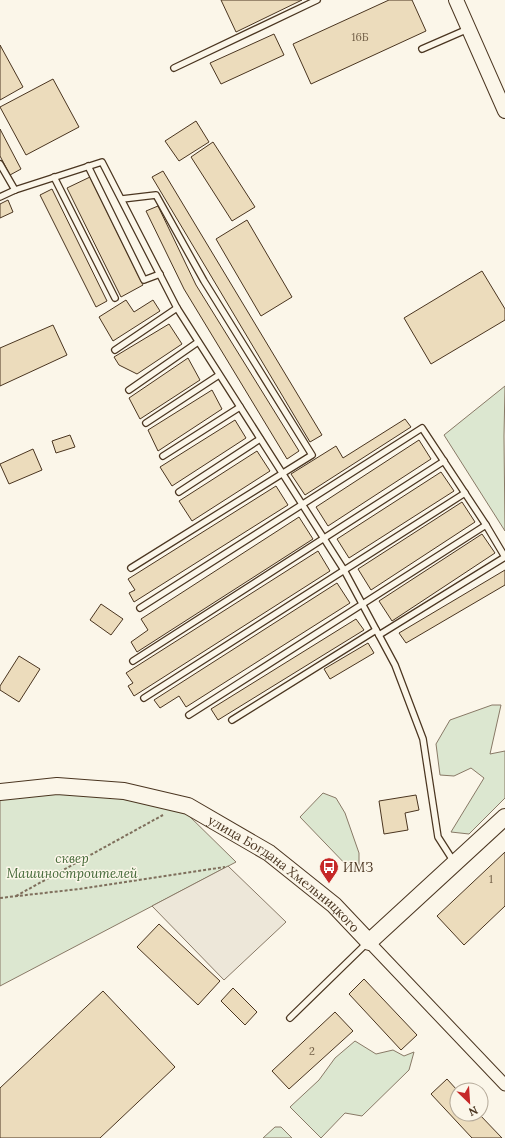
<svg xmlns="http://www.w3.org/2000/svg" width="505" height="1138" font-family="Lora,serif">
	<rect width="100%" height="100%" fill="#fbf6e9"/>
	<!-- green -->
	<g fill="#dce7d0" stroke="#887966">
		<path d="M505,386L504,436L505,531L444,435Z"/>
		<path d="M492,705H501L490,754L505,751V798L469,834L451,832L484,778L471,768L454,776L440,775L436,744L450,720Z"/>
		<path d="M86,793L182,809L236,862L0,986V800L28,794Z"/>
		<path d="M323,793L336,798L345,813L359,853V867L352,871L300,817Z"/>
		<path d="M355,1041L376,1054L393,1050L404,1056L414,1052L409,1070L362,1116L345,1113L321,1138L290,1107L319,1080L335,1058Z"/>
		<path d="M275,1127H281L292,1138H263Z"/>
	</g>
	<!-- parking -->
	<path fill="#ede7d9" stroke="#887966" d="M228,866L286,922L224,980L152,906Z"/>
	<!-- building -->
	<g fill="#ecdcbc" stroke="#4a3520">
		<path d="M221,0H302L236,32Z"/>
		<path d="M389,0H412L426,31L311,84L293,44Z"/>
		<path d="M274,34L284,55L221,84L210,63Z"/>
		<path d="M0,45L23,87L0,100Z"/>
		<path d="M53,79L79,127L26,155L0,107Z"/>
		<path d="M196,121L209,142L179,161L165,141Z"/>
		<path d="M0,129L21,169L10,175L0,156Z"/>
		<path d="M213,142L255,207L232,221L191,157Z"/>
		<path d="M163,171L322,435L310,442L152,177Z"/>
		<path d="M90,177L143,285L121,297L67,188Z"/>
		<path d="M52,189L107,301L96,307L40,195Z"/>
		<path d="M8,200L13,212L0,218V204Z"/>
		<path d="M158,206L196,285L299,451L287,459L184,289L146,211Z"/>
		<path d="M247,220L292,297L261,316L216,239Z"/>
		<path d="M482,271L505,309V320L431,364L404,318Z"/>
		<path d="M126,300L134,312L153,300L160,311L113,341L99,317Z"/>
		<path d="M169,324L182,344L137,374L119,365L114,357Z"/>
		<path d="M53,325L67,355L0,386V348Z"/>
		<path d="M188,358L200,380L140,419L129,398Z"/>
		<path d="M212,390L222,409L158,451L148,430Z"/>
		<path d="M405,419L411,427L305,495L291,474L336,446L343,458Z"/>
		<path d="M235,420L246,438L172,486L160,467Z"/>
		<path d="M70,435L75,447L56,453L52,441Z"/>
		<path d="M419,440L431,459L328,526L316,507Z"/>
		<path d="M33,449L42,470L9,484L0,464Z"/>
		<path d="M257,451L270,471L192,521L179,501Z"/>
		<path d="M441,472L454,491L349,558L337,539Z"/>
		<path d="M276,486L288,505L134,602L129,593L135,590L128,579Z"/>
		<path d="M462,502L475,522L371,590L358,569Z"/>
		<path d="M299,517L313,539L137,652L131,642L148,630L141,619Z"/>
		<path d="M482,534L495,553L392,621L379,601Z"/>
		<path d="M318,551L330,571L134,696L128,686L133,683L126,673Z"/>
		<path d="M505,570V585L406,643L399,633Z"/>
		<path d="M337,583L350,603L186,707L179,696L160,708L154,700Z"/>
		<path d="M101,604L123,619L111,635L90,620Z"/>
		<path d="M356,619L364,630L218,720L211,709Z"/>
		<path d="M368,643L374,653L330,679L324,669Z"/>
		<path d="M19,656L40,669L19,702L0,690V686Z"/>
		<path d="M416,795L419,810L405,813L408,830L384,834L379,801Z"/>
		<path d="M505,852V906L464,945L437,916Z"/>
		<path d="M159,924L220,981L198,1005L137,947Z"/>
		<path d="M364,979L417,1035L401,1050L349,994Z"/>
		<path d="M233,988L257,1012L245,1025L221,1001Z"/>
		<path d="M103,991L175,1067L100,1138H0V1088Z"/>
		<path d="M335,1012L353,1031L289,1089L272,1071Z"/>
		<path d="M447,1079L457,1090V1114H479L502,1138H472L431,1094Z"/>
	</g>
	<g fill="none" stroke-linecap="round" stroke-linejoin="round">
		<!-- service casing -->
		<g stroke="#4a3520" stroke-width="8">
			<g id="service">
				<path d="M422,49L468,29"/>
				<path d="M174,68L317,0"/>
				<path d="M0,164L15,190"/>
				<path d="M88,166L144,280L160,274"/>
				<path d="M54,177L115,298"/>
				<path d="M0,197L15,190L102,162L177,308L344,570L395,665L423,739L438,837L454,862"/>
				<path d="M122,199L156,195L204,281L312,455L131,568"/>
				<path d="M115,350L177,308"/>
				<path d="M129,390L198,342"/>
				<path d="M146,423L219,375"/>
				<path d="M163,456L240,407"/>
				<path d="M179,492L260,439"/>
				<path d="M140,608L422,428L486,525"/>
				<path d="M379,635L505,557"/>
				<path d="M133,661L444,461"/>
				<path d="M144,698L465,493"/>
				<path d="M189,715L486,525L505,557"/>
				<path d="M232,720L376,630"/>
				<path d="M290,1018L368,942"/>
			</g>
		</g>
		<!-- minor casing -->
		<g stroke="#4a3520" stroke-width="13">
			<path id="minor" d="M369,942L505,1085"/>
		</g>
		<!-- tertiary casing -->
		<g stroke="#4a3520" stroke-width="16">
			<path id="tertiary" d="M456,0L505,111"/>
		</g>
		<!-- secondary casing -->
		<g stroke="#4a3520" stroke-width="18">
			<g id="secondary">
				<path id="s1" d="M0,792L57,786L124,791L188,806L269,853L334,905L369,942L505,817"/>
			</g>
		</g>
		<!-- path -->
		<g stroke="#7f6f5c" stroke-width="2" stroke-dasharray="3 2" stroke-linecap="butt">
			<path d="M16,896L163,815"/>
			<path d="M0,898L79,889L225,867"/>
		</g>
		<!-- service -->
		<use href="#service" stroke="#fbf6e9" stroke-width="5.5"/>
		<!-- minor -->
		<use href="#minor" stroke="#fbf6e9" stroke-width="11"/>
		<!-- tertiary -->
		<use href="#tertiary" stroke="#fbf6e9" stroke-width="14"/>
		<!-- secondary -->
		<use href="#secondary" stroke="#fbf6e9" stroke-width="16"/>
	</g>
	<!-- icons -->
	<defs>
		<g id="bus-pin" transform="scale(1)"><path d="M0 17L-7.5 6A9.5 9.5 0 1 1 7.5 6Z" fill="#c62828" stroke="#fbf6e9"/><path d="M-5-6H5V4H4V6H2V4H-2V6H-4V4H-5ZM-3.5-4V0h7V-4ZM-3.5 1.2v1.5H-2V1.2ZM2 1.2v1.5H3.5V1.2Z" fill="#fff"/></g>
	</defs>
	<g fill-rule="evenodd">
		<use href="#bus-pin" x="329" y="867"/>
	</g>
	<g text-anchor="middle" stroke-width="3" stroke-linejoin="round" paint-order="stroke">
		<!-- number labels -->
		<g font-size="11" fill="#725f47">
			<text x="360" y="41">16Б</text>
			<text x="491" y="883">1</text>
			<text x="312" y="1055">2</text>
		</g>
		<!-- park labels -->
		<g font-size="13" font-style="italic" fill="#436837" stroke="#fbf6e9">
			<text x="72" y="863">сквер<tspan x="72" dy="15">Машиностроителей</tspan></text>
		</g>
		<!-- poi labels -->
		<g font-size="13" fill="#4a3520" stroke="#fbf6e9" text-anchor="start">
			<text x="343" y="872">ИМЗ</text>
		</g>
		<!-- street labels -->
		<g font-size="13" fill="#4a3520" stroke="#fbf6e9">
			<text dy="5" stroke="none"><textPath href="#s1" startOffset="308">улица Богдана Хмельницкого</textPath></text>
		</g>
	</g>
	<!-- north arrow -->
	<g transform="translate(469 1102) rotate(155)"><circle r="19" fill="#fbf6e9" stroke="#b4a999"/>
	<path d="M0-3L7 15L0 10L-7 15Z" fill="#c62828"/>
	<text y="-6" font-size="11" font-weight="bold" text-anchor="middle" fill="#4a3520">N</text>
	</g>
</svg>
